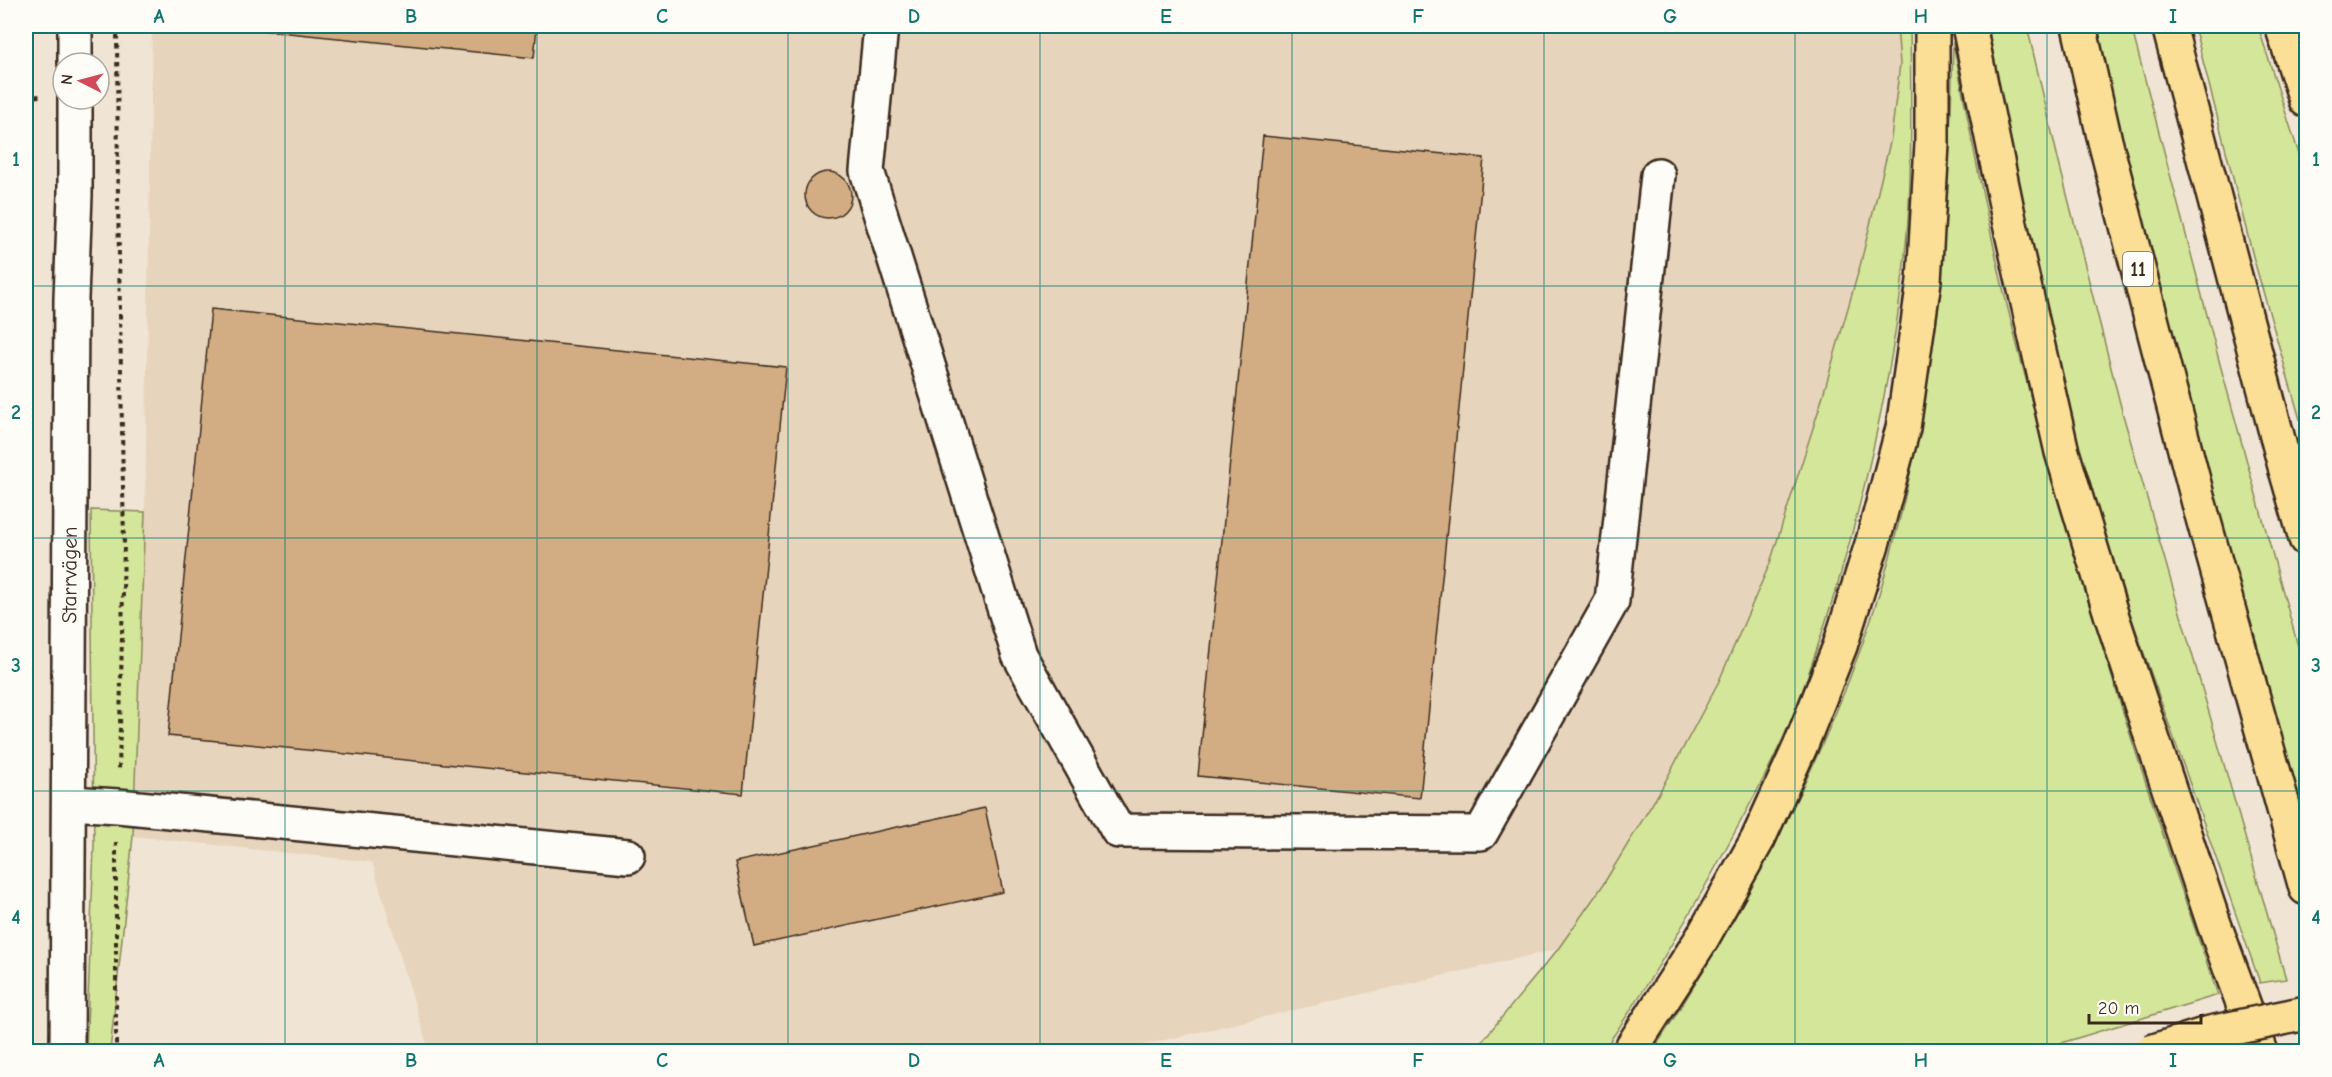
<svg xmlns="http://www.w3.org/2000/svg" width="2332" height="1077" font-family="'Comic Neue',sans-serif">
	<rect width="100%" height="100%" fill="#f0e4d4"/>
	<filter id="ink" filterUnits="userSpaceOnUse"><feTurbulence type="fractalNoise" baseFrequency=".0167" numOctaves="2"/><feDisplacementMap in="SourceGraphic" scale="12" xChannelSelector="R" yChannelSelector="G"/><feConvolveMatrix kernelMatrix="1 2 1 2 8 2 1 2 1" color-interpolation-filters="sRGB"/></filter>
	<g filter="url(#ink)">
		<!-- built -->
		<path fill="#e7d4bc" d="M152,26H1897L1900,64L1891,138L1860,266L1819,409L1770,563L1719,681L1659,793L1601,888L1558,949L1117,1051H429L372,862L133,836L145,512Z"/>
		<!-- green -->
		<g fill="#d4e69a" stroke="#88885c" stroke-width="1.5">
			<path d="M1897,26H1910C1911,86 1912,146 1909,206C1901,334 1874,461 1838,583C1824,626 1811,671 1794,713C1776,757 1753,799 1730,841C1691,913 1650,984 1603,1051H1474L1558,949L1601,888L1659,793L1719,681L1770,563L1819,409L1860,266L1891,138L1900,64Z"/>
			<path d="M1988,26H2027L2059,163L2123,415L2286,979L2260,983L2128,608L2074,433L2014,167Z"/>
			<path d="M2094,26H2131L2221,368L2306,675V823C2223,561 2158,293 2094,26Z"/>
			<path d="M2194,26H2258L2306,176V440L2254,260Z"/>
			<path d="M1953,42C1970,130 1986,218 2007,305C2065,539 2138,768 2218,995L2035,1051L1652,1052C1740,918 1824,763 1874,610C1933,427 1949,233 1953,42Z"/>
			<path d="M91,510L145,512L133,836L110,1051L86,1052L94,847Z"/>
		</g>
		<!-- building -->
		<g fill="#d2ad84" stroke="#3b2a1e" stroke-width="1.5">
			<path d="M221,26H537L534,58Z"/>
			<path d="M1229,26H1273V30Z"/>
			<path d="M1263,136L1484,158L1420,798L1198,776Z"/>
			<circle cx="828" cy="195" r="23"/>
			<path d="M211,309L786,367L743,794L168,736Z"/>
			<path d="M985,808L1003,892L754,946L735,862Z"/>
		</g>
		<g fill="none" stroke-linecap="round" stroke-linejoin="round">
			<!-- minor casing -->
			<g stroke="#3b2a1e" stroke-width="38">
				<g id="minor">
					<path d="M75,26V63"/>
					<path d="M881,26L867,171L1019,655L1118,831L1481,833L1612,601L1658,175"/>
					<path d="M69,803L118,806L628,856"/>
					<path id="s1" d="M67,1052L71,298L75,195V99"/>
				</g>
			</g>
			<!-- major casing -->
			<g stroke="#3b2a1e" stroke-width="38">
				<g id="major">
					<path d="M2079,26L2105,141L2201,511"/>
					<path d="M2169,26L2286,470"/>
				</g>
			</g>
			<!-- highway casing -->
			<g stroke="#3b2a1e" stroke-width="38">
				<g id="highway">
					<path d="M1969,26L2010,224L2062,452L2111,614L2214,924L2261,1052"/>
					<path d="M2282,26L2306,100"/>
					<path d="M2286,470L2306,539"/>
					<path d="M2201,511L2306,888"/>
					<path d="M1629,1052L1701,940L1758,839L1800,747L1840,646L1873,541L1903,428L1924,281L1932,144V26"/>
				</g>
			</g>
			<!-- path -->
			<g stroke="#3b2a1e" stroke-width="4" stroke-dasharray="4.5 4.5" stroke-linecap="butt">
				<path d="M117,26L118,199L124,545L119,772"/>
				<path d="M26,97L41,96"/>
				<path d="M116,842V1052"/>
			</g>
			<!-- minor -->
			<use href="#minor" stroke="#fdfcf7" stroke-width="33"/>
			<!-- major -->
			<use href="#major" stroke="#fbdf96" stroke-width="33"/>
			<!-- highway -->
			<use href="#highway" stroke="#fbdf96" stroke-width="33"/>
			<!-- highway-bridge casing -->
			<g stroke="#3b2a1e" stroke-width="38" stroke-linecap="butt">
				<path id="highway-bridge" d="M2151,1052L2210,1033L2306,1013"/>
			</g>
			<!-- highway-bridge -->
			<use href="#highway-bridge" stroke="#fbdf96" stroke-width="33"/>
		</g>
	</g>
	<!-- grid -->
	<path fill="none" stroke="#0f766e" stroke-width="1.5" stroke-opacity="0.55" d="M285,26V1052M537,26V1052M788,26V1052M1040,26V1052M1292,26V1052M1544,26V1052M1795,26V1052M2047,26V1052M26,286H2306M26,538H2306M26,791H2306"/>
	<g text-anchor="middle" stroke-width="5" stroke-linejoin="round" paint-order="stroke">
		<!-- shield labels -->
		<rect fill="#fdfcf7" stroke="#75695f" stroke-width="1.5" x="2123" y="252" width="30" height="34" rx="4.5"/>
		<g font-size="20" font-weight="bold" fill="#3b2a1e">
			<text x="2138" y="276">11</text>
		</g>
		<!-- street labels -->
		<g font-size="21" fill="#3b2a1e" stroke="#fdfcf7">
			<text dy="7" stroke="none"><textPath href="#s1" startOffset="477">Starrvägen</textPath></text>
		</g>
	</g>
	<!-- margin -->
	<rect width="2332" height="1077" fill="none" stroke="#fdfcf7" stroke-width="66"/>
	<!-- north arrow -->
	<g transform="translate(81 81) rotate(276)"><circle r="28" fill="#fdfcf7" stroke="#afa8a0" stroke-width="1.5"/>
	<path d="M0-4.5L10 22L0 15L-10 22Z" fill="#d1495b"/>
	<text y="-9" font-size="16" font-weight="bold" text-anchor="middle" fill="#3b2a1e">N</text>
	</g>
	<!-- scale -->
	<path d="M2089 1014v9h112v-9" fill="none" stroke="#3b2a1e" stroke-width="3"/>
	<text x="2098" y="1014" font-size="18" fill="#3b2a1e" stroke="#fdfcf7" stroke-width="4.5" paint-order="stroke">20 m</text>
	<rect x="33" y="33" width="2266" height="1011" fill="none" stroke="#0f766e" stroke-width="2"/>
	<g font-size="20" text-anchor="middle" font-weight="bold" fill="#0f766e">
		<text x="159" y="23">A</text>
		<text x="411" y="23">B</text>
		<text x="662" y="23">C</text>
		<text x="914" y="23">D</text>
		<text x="1166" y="23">E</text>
		<text x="1418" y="23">F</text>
		<text x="1670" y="23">G</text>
		<text x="1921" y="23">H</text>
		<text x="2173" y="23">I</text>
		<text x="16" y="166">1</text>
		<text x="2316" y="166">1</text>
		<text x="16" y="419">2</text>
		<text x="2316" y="419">2</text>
		<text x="16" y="672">3</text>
		<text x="2316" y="672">3</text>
		<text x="16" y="924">4</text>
		<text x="2316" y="924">4</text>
		<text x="159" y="1067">A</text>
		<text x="411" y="1067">B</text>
		<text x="662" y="1067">C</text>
		<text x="914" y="1067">D</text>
		<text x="1166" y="1067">E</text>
		<text x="1418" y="1067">F</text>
		<text x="1670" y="1067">G</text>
		<text x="1921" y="1067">H</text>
		<text x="2173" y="1067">I</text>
	</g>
</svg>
